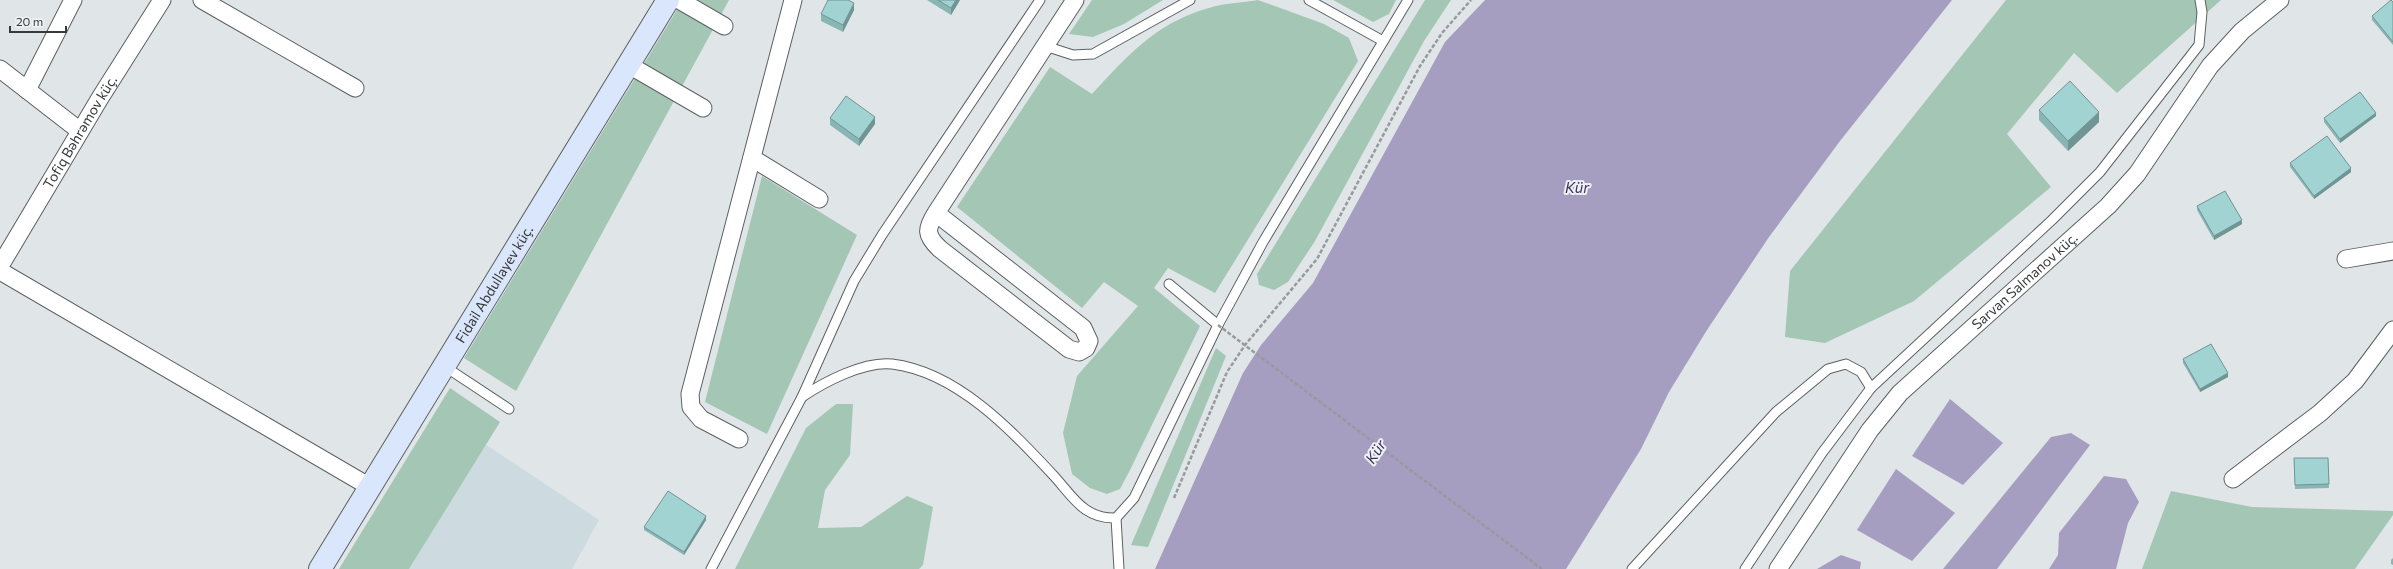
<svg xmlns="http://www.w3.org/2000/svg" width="2393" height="569" font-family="Commissioner,sans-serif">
	<rect width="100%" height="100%" fill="#e0e5e8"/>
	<!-- built -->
	<path fill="#cddbe1" d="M485,444L599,520L572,569H409Z"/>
	<!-- green -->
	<g fill="#a4c6b5">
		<path d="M683,0H729L516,391L464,358Z"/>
		<path d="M1092,0H1163L1124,24L1093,37L1069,34Z"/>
		<path d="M1258,0L1324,24L1349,38L1358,61L1215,293L1168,268L1154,288L1200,326L1130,470L1120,489L1107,494L1090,488L1072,474L1063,433L1077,376L1138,306L1104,282L1082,308L957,207L1050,67L1092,94C1127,56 1157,22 1209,8C1224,3 1242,3 1258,0Z"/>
		<path d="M1333,0H1396L1389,14L1373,22Z"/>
		<path d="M1425,0H1451L1424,41L1315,241L1288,282L1274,290L1259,285L1257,274Z"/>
		<path d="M2006,0H2221L2117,93L2074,53L2007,134L2051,187L1914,301L1825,343L1785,337L1790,271Z"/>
		<path d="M762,176L857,235L767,434L705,402Z"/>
		<path d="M1216,348L1226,356L1148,547L1131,545Z"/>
		<path d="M450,388L500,422L409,569H339Z"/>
		<path d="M836,404H853L850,455L825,490L818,528L861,527L907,496L933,507L923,565L919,569H735L806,428Z"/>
		<path d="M2171,491L2252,507L2393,511V515L2355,569H2142Z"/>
	</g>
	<!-- water -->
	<g fill="#a59ec1">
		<path d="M1485,0H1952L1840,141L1769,237L1707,330L1669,392L1641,449L1566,569H1155L1243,373L1261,345L1313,283L1445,42Z"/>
		<path d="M1950,399L2003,443L1963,485L1912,456Z"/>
		<path d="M2071,433L2090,445L1997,569H1943L2051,437Z"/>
		<path d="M1896,469L1955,513L1912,561L1857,530Z"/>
		<path d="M2104,476L2126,479L2139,502L2128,523L2116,569H2049L2058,555L2059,533Z"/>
		<path d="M1841,555L1861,562L1860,569H1817Z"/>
	</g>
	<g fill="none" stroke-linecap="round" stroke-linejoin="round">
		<!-- lane casing -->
		<g stroke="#5c6163" stroke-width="11">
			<g id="lane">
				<path d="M1309,0L1383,41"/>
				<path d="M1045,46L1073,55L1093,54L1190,0"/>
				<path d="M1169,284L1218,325"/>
				<path d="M444,366L509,409"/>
				<path d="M802,397C824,382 864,361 892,364C957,372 1011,430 1054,476C1073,497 1084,519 1116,518L1134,498L1218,325L1263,242L1408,0"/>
				<path d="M1116,518L1119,569"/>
				<path d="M711,569L802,397L854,281L882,235L1040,0"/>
				<path d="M1632,569L1776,412L1828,369L1846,364L1861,372L1871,388"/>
				<path d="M1745,569L1822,453L1871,388L2052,220L2100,172L2199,45L2202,12L2200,0"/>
			</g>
		</g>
		<!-- street casing -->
		<g stroke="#5c6163" stroke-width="19">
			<g id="street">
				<path d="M202,0L355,88"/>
				<path d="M679,0L724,26"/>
				<path d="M629,65L703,108"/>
				<path d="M0,69L80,131"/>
				<path d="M27,90L73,0"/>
				<path d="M752,158L819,199"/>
				<path d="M936,213L1083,328L1089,341L1086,348L1079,352L1069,349L940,249C925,235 926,229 936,213L1075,0"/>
				<path d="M2346,259L2393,251"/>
				<path id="s1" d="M0,266L100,98L162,0"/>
				<path d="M0,271L370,487"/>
				<path d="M739,439L701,419L691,407L690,394L793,0"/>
				<path d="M2233,479L2320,413L2355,381L2393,330"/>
				<path id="s2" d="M1778,569L1870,430L1900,393L2108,206L2137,174L2210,66L2242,31L2280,0"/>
			</g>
		</g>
		<!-- secondary casing -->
		<g stroke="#5c6163" stroke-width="24">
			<g id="secondary">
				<path id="s3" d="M320,569L668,0"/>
			</g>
		</g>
		<!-- path -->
		<path stroke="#979a9d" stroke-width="2.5" stroke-dasharray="4 2" stroke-linecap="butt" d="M1174,498L1227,372L1245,345L1317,259L1420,66L1442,33L1471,0"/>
		<!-- lane -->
		<use href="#lane" stroke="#fff" stroke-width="9"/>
		<!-- street -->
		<use href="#street" stroke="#fff" stroke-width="17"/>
		<!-- secondary -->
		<use href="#secondary" stroke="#dae6fb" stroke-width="22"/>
		<!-- path-bridge -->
		<path stroke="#979a9d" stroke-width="2.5" stroke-dasharray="4 2" stroke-linecap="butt" d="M1218,325L1542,569"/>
	</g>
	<!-- wall -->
	<g fill="#8ab5b5">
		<path d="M927,0H960L951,15Z"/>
		<path d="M2393,2V45L2372,20V16Z"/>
		<path d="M854,10L843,32L821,21V14Z"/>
		<path d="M2039,110L2099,122L2068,151L2039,120Z"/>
		<path d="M2376,116L2340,143L2324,122V118Z"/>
		<path d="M830,118L875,124L859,146L830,125Z"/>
		<path d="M2290,163L2351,172L2314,199L2290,167Z"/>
		<path d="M2197,206L2242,224L2214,240L2197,210Z"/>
		<path d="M2183,359L2228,377L2200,392L2183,363Z"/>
		<path d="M2294,458H2328L2329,488L2295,489Z"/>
		<path d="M706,520L684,555L644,530V527Z"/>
		<path d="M2393,558V565L2391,564V560Z"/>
	</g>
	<!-- shaded-wall -->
	<g fill="#719494">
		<path d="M956,0H960L951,15V8Z"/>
		<path d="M854,3V10L843,32V25Z"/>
		<path d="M2099,112V122L2068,151V141Z"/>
		<path d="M2376,113V116L2340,143V139Z"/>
		<path d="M875,117V124L859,146V139Z"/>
		<path d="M2351,168V172L2314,199V196Z"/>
		<path d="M2242,220V224L2214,240V236Z"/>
		<path d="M2228,373V377L2200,392V389Z"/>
		<path d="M706,516V520L684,555V552Z"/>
	</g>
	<!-- building -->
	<g fill="#a1d3d3" stroke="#719494">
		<path d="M828,0H848L854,3L843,25L821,14Z"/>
		<path d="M938,0H956L951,8Z"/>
		<path d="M2391,0L2393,2V42L2372,16Z"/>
		<path d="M2070,81L2099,112L2068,141L2039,110Z"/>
		<path d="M2360,92L2376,113L2340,139L2324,118Z"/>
		<path d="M846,96L875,117L859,139L830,118Z"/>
		<path d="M2327,136L2351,168L2314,196L2290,163Z"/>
		<path d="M2225,191L2242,220L2214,236L2197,206Z"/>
		<path d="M2211,344L2228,373L2200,389L2183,359Z"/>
		<path d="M2294,458H2328L2329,484L2295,485Z"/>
		<path d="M668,491L706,516L684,552L644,527Z"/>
	</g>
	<g text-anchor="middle" stroke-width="4" stroke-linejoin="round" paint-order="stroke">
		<!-- street labels -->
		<g font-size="14" fill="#37393a" stroke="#edf2f5">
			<text dy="5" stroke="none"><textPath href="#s1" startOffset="156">Tofiq Bəhrəmov küç.</textPath></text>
			<text dy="5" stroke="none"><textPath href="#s2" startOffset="382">Sarvan Salmanov küç.</textPath></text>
			<text dy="5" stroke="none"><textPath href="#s3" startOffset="334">Fidail Abdullayev küç.</textPath></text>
		</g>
		<!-- water labels -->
		<g font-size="15" font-style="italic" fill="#3e3060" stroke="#edf2f5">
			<text x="1577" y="193">Kür</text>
			<text transform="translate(1376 452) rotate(-57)" y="5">Kür</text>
		</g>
	</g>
	<!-- scale -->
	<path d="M10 26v6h56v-6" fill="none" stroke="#37393a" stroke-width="2"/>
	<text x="16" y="26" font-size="12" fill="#37393a" stroke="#edf2f5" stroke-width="3" paint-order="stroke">20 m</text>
</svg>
